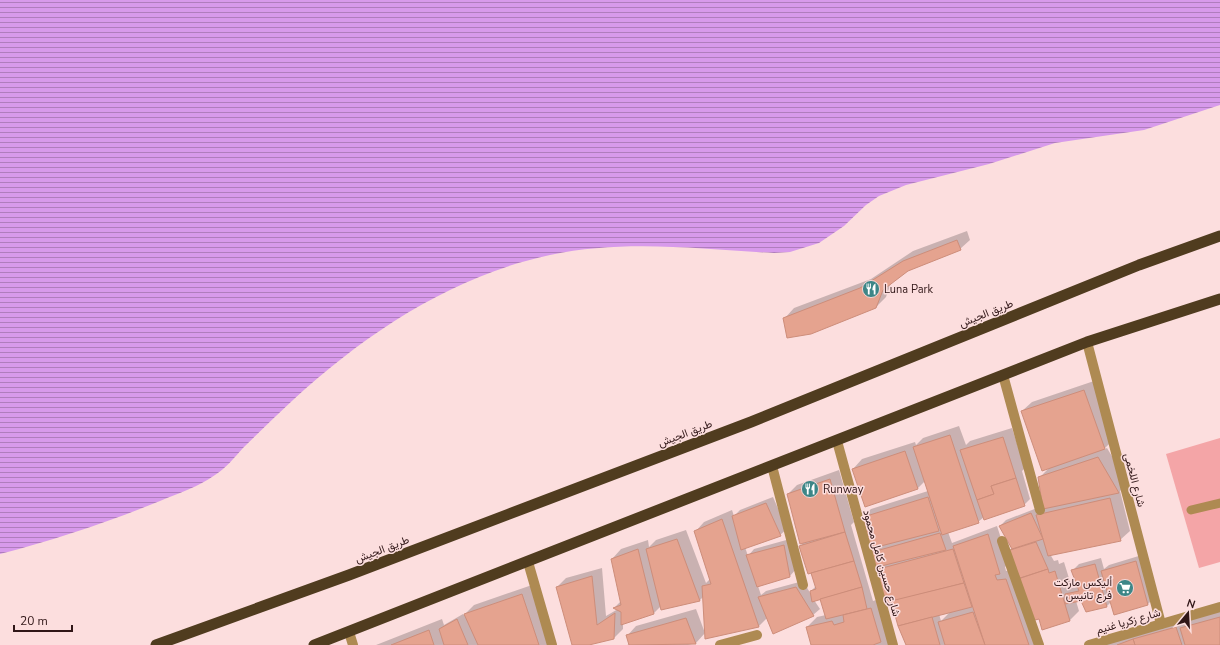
<svg xmlns="http://www.w3.org/2000/svg" width="1220" height="645" font-family="'Nunito Sans',Vazirmatn,sans-serif">
	<defs>
		<pattern id="water-rules" width="6" height="5" patternUnits="userSpaceOnUse"><rect width="6" height="5" fill="#d79aeb"/><path d="M0 2.5h6" fill="none" stroke="#af7dbd"/></pattern>
	</defs>
	<rect width="100%" height="100%" fill="#fcdede"/>
	<!-- green -->
	<path fill="#f4a5a7" d="M1220,438V562L1199,568L1166,454Z"/>
	<!-- water -->
	<path fill="url(#water-rules)" d="M0,0H1220V105L1144,130L1055,143L989,164L906,185L879,196L866,205L844,226L819,243L790,252L774,253C699,249 625,239 550,255C452,276 366,333 293,400C276,416 259,432 243,448C234,458 226,468 215,475C198,487 179,493 160,501C108,522 55,540 0,554Z"/>
	<!-- shadow -->
	<g fill="#0003" fill-rule="evenodd">
		<path d="M967,231L970,240L960,249L907,270L891,283L886,297L876,307L785,318L794,308L871,279L913,251Z"/>
		<path d="M1094,381L1114,439L1103,450L1107,448L1128,483L1120,491L1130,531L1120,540L1050,554L1054,561L1058,560L1059,564L1064,562L1072,588L1078,587L1072,571L1079,564L1101,558L1104,569L1109,565L1142,555L1154,598L1148,604L1114,614L1111,602L1106,607L1082,600L1076,601L1079,611L1070,620L1043,629L1039,617L1033,619L1036,645H907L891,600L876,570L882,565L870,553L877,546L861,518L871,509L928,491L925,481L918,488L866,506L853,469L862,459L915,442L916,445L923,438L959,426L966,445L970,441L1012,428L1025,468L1022,471L1030,499L1024,505L984,517L978,522L948,532L952,543L997,526L1009,563L1005,567L1006,571L1017,569L1008,552L1012,548L1000,526L1006,520L1037,508L1044,509L1039,478L1050,467L1022,411L1032,402ZM950,612L941,621L939,614Z"/>
		<path d="M839,470L854,522L851,525L873,601L880,599L890,645H812L807,627L817,617L826,615L821,598L814,600L820,609L813,615L773,633L767,618L759,626L706,638L705,633L696,643L688,645H627L630,644L627,636L636,626L696,609L705,633L703,597L700,600L662,609L661,606L654,613L623,623V629L613,639L584,645H573L557,587L566,578L602,568L606,616L618,609L615,607L621,601L612,559L621,549L648,540L649,547L656,540L686,530L706,583L710,579L695,532L704,522L732,510L734,516L740,510L773,497L787,529L780,535L745,547L748,556L754,549L790,539L796,569L790,576L758,586L761,595L766,591L803,581L812,596L811,591L816,586L800,546L805,541L788,494L797,485Z"/>
		<path d="M532,585L551,645H376L442,619L444,625L463,614L464,615L474,605Z"/>
		<path d="M1220,611V645H1102L1186,618L1187,622L1191,619Z"/>
	</g>
	<!-- building -->
	<g fill="#e5a38f" stroke="#cd8d7a">
		<path d="M957,240L961,250L908,271L883,290L876,308L811,334L787,338L783,318L860,288L903,261Z"/>
		<path d="M1084,390L1105,449L1042,471L1021,411Z"/>
		<path d="M950,435L979,523L942,535L913,447Z"/>
		<path d="M1003,437L1016,478L991,486L994,494L977,500L960,450Z"/>
		<path d="M905,451L918,489L865,507L852,469Z"/>
		<path d="M1098,457L1119,493L1043,509L1038,477Z"/>
		<path d="M1016,478L1025,506L984,520L977,500L994,494L991,486Z"/>
		<path d="M830,479L845,532L800,544L787,494Z"/>
		<path d="M928,497L939,531L869,549L860,518Z"/>
		<path d="M1110,498L1121,541L1048,556L1036,515Z"/>
		<path d="M766,503L781,536L741,550L732,516Z"/>
		<path d="M1031,513L1043,539L1012,549L999,526Z"/>
		<path d="M722,519L759,627L705,639L702,586L711,584L694,531Z"/>
		<path d="M845,532L854,561L808,574L799,546Z"/>
		<path d="M940,533L946,550L873,568L869,553Z"/>
		<path d="M988,534L1000,574L995,575L997,580L1006,579L1029,645H985L953,546Z"/>
		<path d="M677,539L700,601L661,610L646,549Z"/>
		<path d="M1036,542L1048,569L1020,578L1007,551Z"/>
		<path d="M784,545L790,577L757,587L746,555Z"/>
		<path d="M638,549L654,614L621,625V612L613,608L621,605L611,559Z"/>
		<path d="M953,549L964,583L886,603L875,570Z"/>
		<path d="M854,561L862,587L812,602L810,591L816,589L811,573Z"/>
		<path d="M1136,561L1148,605L1114,615L1101,571Z"/>
		<path d="M1095,564L1107,607L1086,612L1081,601L1065,604V594L1079,591L1071,570Z"/>
		<path d="M1048,569L1049,573L1055,571L1070,621L1042,630L1039,619L1031,621L1018,579Z"/>
		<path d="M592,576L597,625L615,613L614,639L589,645H572L556,587Z"/>
		<path d="M964,583L972,607L898,626L891,601Z"/>
		<path d="M796,587L814,616L773,634L758,597Z"/>
		<path d="M862,587L867,609L826,619L820,599Z"/>
		<path d="M522,594L539,645H478L464,614Z"/>
		<path d="M871,608L881,642L873,645H811L806,627L832,621L834,625L844,622L843,615Z"/>
		<path d="M973,612L985,645H945L938,622Z"/>
		<path d="M932,617L940,645H906L898,626Z"/>
		<path d="M1220,617V645H1185L1180,628Z"/>
		<path d="M686,618L696,644L629,645L626,635Z"/>
		<path d="M457,619L468,645H444L439,629Z"/>
		<path d="M1176,627L1182,645H1135L1133,639Z"/>
		<path d="M429,630L434,645H391Z"/>
		<path d="M1133,639L1135,645H1117Z"/>
	</g>
	<g fill="none" stroke-linecap="round" stroke-linejoin="round">
		<!-- service -->
		<path stroke="#ae8a52" stroke-width="9" d="M1191,510L1220,503"/>
		<!-- minor -->
		<g stroke="#ae8a52" stroke-width="10">
			<path d="M1087,342L1161,624"/>
			<path d="M1003,375L1040,510"/>
			<path d="M837,441L893,645"/>
			<path d="M772,466L803,585"/>
			<path d="M1002,541L1039,645"/>
			<path d="M528,562L552,645"/>
			<path d="M349,632L353,645"/>
			<path d="M720,645L757,635"/>
			<path d="M1089,645L1220,607"/>
		</g>
		<!-- trunk -->
		<g stroke="#503c1f" stroke-width="11">
			<path d="M156,645L349,575L751,422L1139,265L1220,236"/>
			<path d="M314,645L1087,342L1220,299"/>
		</g>
	</g>
	<!-- icons -->
	<defs>
		<g id="restaurant-disc" transform="scale(0.9)"><circle r="9.5" fill="#3d8687" stroke="#fcdede"/><path d="M-5-6h1v4h1v-4h1v4h1v-4h1v5L-1.5 .5V6h-2V.5L-5-1ZM5-6V6H3V1.5H1.5Q1.5-4 5-6Z" fill="#fff"/></g>
		<g id="supermarket-disc" transform="scale(0.9)"><circle r="9.5" fill="#3d8687" stroke="#fcdede"/><path d="M-6-5.5h2.5l.6 2H6L4.5 2H-2.5L-4.4-4H-6ZM-1.5 3.2a1.3 1.3 0 1 0 .1 0ZM3 3.2a1.3 1.3 0 1 0 .1 0Z" fill="#fff"/></g>
	</defs>
	<g fill-rule="evenodd">
		<use href="#restaurant-disc" x="871" y="289"/>
		<use href="#restaurant-disc" x="810" y="489"/>
		<use href="#supermarket-disc" x="1125" y="588"/>
	</g>
	<g text-anchor="middle" stroke-width="3" stroke-linejoin="round" paint-order="stroke">
		<!-- poi labels -->
		<g font-size="11" fill="#301617" stroke="#fcdede" text-anchor="start">
			<text x="884" y="293">Luna Park</text>
			<text x="823" y="493">Runway</text>
			<text x="1112" y="586" text-anchor="end">أليكس ماركت<tspan x="1112" dy="13">- فرع تانيس</tspan></text>
		</g>
		<!-- street labels -->
		<g font-size="11" fill="#301617" stroke="#fcdede">
			<text transform="translate(986 313) rotate(-22)" y="4">طريق الجيش</text>
			<text transform="translate(685 433) rotate(-21)" y="4">طريق الجيش</text>
			<text transform="translate(1135 480) rotate(75)" y="4">شارع اللخمى</text>
			<text transform="translate(382 549) rotate(-21)" y="4">طريق الجيش</text>
			<text transform="translate(882 563) rotate(74)" y="4">شارع حسين كامل محمود</text>
			<text transform="translate(1128 621) rotate(-16)" y="4">شارع زكريا غنيم</text>
		</g>
	</g>
	<!-- north arrow -->
	<g transform="translate(1188 613) rotate(18)" stroke="#fcdede" stroke-width="3" paint-order="stroke">
	<path d="M0-3L7 15L0 10L-7 15Z" fill="#301617"/>
	<text y="-6" font-size="11" font-weight="bold" text-anchor="middle" fill="#301617">N</text>
	</g>
	<!-- scale -->
	<path d="M14 625v6h58v-6" fill="none" stroke="#301617" stroke-width="2"/>
	<text x="20" y="625" font-size="12" fill="#301617" stroke="#fcdede" stroke-width="3" paint-order="stroke">20 m</text>
</svg>
